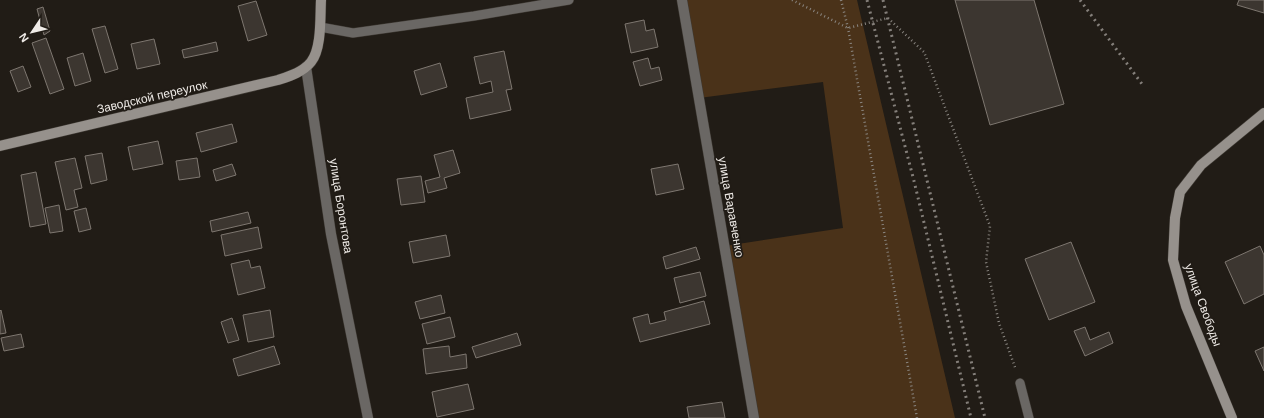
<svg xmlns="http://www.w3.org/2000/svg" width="1264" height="418" font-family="Helvetica,sans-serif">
	<rect width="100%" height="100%" fill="#211c16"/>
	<!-- green -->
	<path fill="#4a3219" d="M682,0H857L955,418H754L725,246L843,228L823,82L699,98Z"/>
	<!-- building -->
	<g fill="#3c3630" stroke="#7e7770">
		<path d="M955,0H1034L1064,104L990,125Z"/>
		<path d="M1239,0H1264V13L1237,5Z"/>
		<path d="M256,1L267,35L248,41L238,6Z"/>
		<path d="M43,7L50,31L44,35L37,9Z"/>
		<path d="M644,20L646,31L654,29L658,47L631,53L625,24Z"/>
		<path d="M105,26L118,69L105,73L92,29Z"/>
		<path d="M46,38L64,89L50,94L32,43Z"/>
		<path d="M154,39L160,64L137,69L131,44Z"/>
		<path d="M216,42L218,51L184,58L182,50Z"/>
		<path d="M504,51L512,89L506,90L511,110L470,119L466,98L493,92L491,81L480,84L474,57Z"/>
		<path d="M83,53L91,81L75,86L67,58Z"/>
		<path d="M648,58L651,69L659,67L662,80L640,86L633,62Z"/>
		<path d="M440,63L447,87L421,95L414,71Z"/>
		<path d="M23,66L31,87L18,92L10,71Z"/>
		<path d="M232,124L237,142L201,152L196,133Z"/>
		<path d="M158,141L163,164L133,170L128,147Z"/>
		<path d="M453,150L460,173L444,178L447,188L428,193L425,181L440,177L434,155Z"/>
		<path d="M102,153L107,180L91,184L85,156Z"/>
		<path d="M75,158L82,188L74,190L78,207L66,210L55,162Z"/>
		<path d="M197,158L200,177L179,180L176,161Z"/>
		<path d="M232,164L236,175L216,181L213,170Z"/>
		<path d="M678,164L684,189L656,195L651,169Z"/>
		<path d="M36,172L46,224L30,227L21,175Z"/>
		<path d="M421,176L425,202L401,205L397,179Z"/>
		<path d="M59,205L63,231L50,233L45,208Z"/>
		<path d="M86,208L91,229L79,232L74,211Z"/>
		<path d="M248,212L251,223L212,232L210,221Z"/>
		<path d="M258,227L262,248L225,256L221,235Z"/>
		<path d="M446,235L450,256L413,263L409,242Z"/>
		<path d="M1071,242L1095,302L1049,320L1025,259Z"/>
		<path d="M1260,246L1264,255V294L1244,304L1225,262Z"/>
		<path d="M696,247L700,259L666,269L663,257Z"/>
		<path d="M249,260L251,268L260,266L265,288L238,295L231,264Z"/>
		<path d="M700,272L706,296L680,303L674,278Z"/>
		<path d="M441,295L445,313L420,319L415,302Z"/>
		<path d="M704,301L710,324L640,342L633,318L648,314L650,324L666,320L664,312Z"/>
		<path d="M1,310L6,333L0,334V311Z"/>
		<path d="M270,310L274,337L248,342L243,315Z"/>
		<path d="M450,317L455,337L427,344L422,324Z"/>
		<path d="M232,318L239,340L228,343L221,322Z"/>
		<path d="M1085,327L1090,340L1109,332L1113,343L1085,356L1074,331Z"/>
		<path d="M517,333L521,345L476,358L472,347Z"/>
		<path d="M21,334L24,347L4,351L1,338Z"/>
		<path d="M274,346L280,364L238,376L233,359Z"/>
		<path d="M449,346L450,357L466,354L467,368L426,374L423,349Z"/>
		<path d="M1264,347V371L1255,351Z"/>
		<path d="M468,384L474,409L437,417L432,392Z"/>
		<path d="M722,402L725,418H689L687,407Z"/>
	</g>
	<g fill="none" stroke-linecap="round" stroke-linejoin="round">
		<!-- lane casing -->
		<g stroke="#3e3933" stroke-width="10">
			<g id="lane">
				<path d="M320,27L353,33L474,16L569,0"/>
				<path d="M1020,383L1029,418"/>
			</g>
		</g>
		<!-- street casing -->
		<g stroke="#3e3933" stroke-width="11">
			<g id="street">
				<path d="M682,0L754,418"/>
				<path d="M306,67L331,234L368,418"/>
			</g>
		</g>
		<!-- secondary casing -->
		<g stroke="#3e3933" stroke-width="11">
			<g id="secondary">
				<path d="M0,146L278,80C290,76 303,72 311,62C322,48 320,17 321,0"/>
				<path d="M1232,418L1186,306L1173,260L1175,218L1180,192L1201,165L1264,113"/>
			</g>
		</g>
		<!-- path -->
		<g stroke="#8a8681" stroke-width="2.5" stroke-dasharray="1 3" stroke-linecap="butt">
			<path d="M792,0L848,28L888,18L924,52L990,226L986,262L999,323L1016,370"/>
			<path d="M841,0L848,28L917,418"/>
		</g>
		<!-- lane -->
		<use href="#lane" stroke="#6a6764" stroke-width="9"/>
		<!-- street -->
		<use href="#street" stroke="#6a6764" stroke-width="10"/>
		<!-- secondary -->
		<use href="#secondary" stroke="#96918c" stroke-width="10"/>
		<!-- rail -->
		<g stroke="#847f7a" stroke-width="3" stroke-dasharray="2 4" stroke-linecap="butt">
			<path d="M867,0L914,181L971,418"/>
			<path d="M883,0L985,418"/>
			<path d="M1080,0L1142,84"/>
		</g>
	</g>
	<g text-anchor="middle" stroke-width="3.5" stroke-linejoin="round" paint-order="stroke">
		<!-- street labels -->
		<g font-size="12" fill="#efebe7" stroke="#211c16">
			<text transform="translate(152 97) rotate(-13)" y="4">Заводской переулок</text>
			<text transform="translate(341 206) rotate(81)" y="4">улица Боронтова</text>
			<text transform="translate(731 207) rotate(80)" y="4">улица Варавченко</text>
			<text transform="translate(1203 305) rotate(70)" y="4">улица Свободы</text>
		</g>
	</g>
	<!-- north arrow -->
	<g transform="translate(32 32) rotate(235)" stroke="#211c16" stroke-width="3" paint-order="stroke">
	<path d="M0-3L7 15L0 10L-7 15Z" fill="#efebe7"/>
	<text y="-6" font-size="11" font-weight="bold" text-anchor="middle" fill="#efebe7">N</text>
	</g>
</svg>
